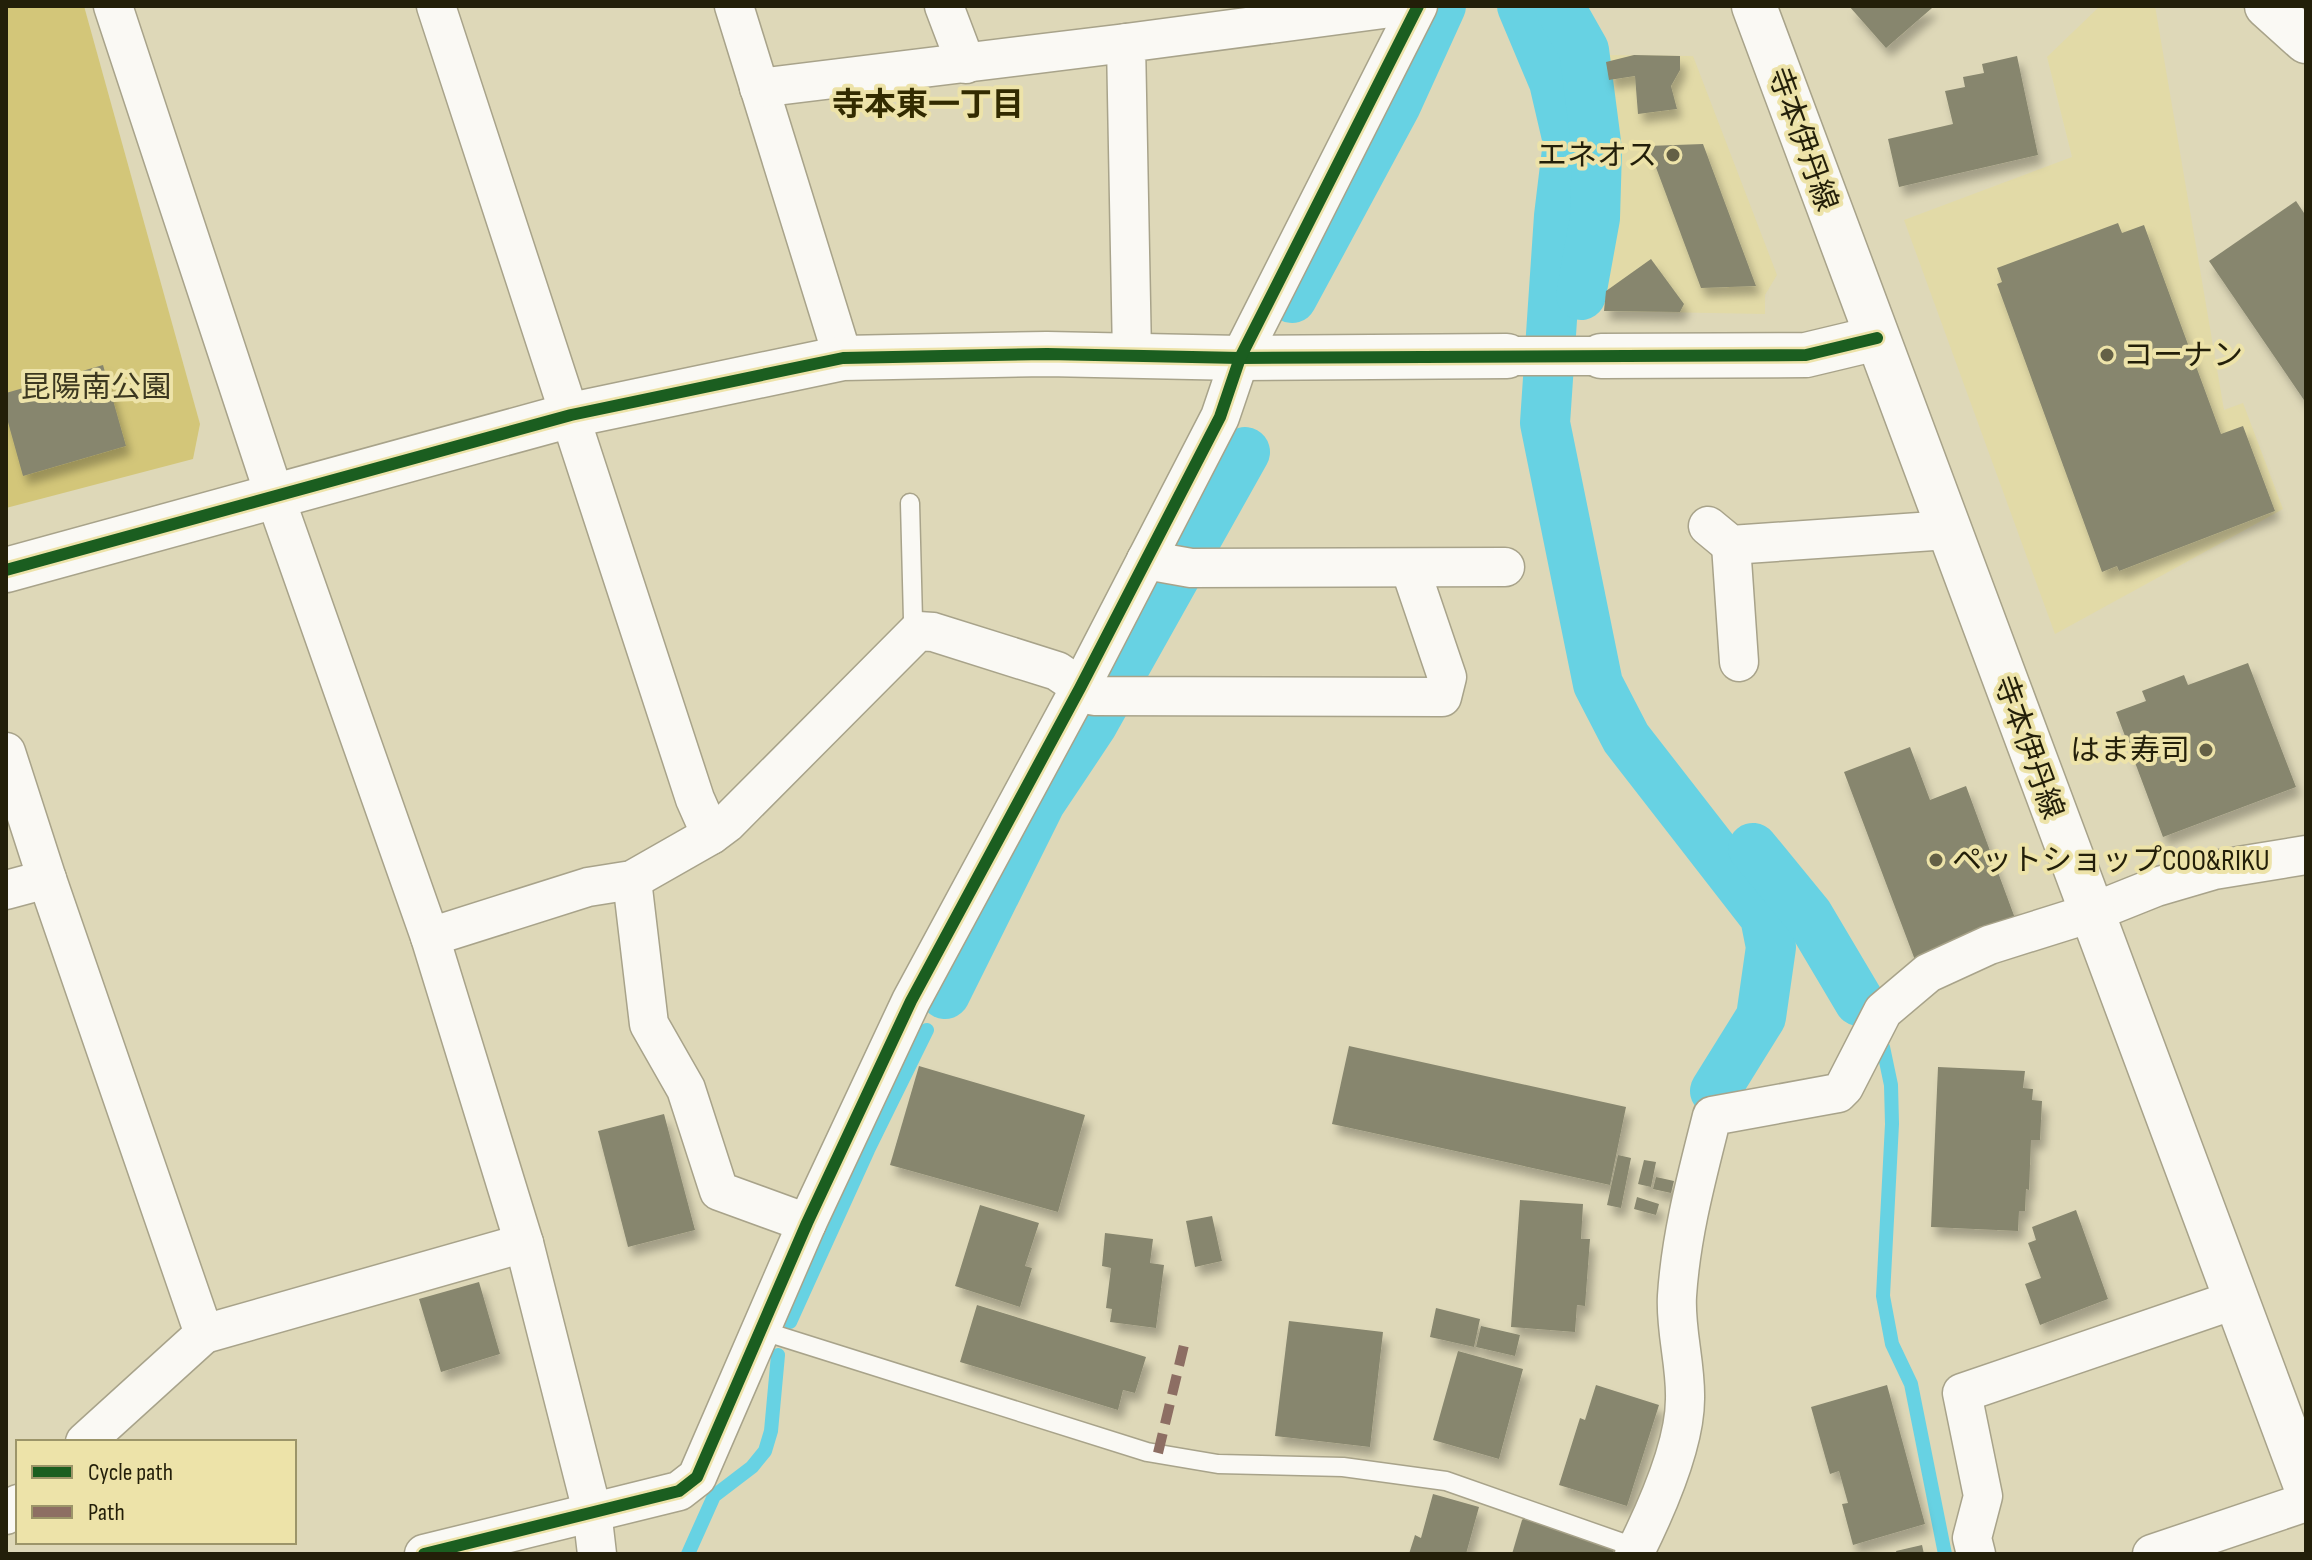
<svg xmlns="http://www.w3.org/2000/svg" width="2312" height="1560" font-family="'Sofia Sans Condensed','Noto Sans JP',sans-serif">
	<defs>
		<filter id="shadow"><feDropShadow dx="5" dy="9" stdDeviation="4" flood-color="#0004"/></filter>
	</defs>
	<rect width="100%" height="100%" fill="#ded8b8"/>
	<!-- built -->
	<g fill="#e2daa7">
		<path d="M2100,6H2155L2224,410L2243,403L2283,509L2055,634L1904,220L2072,157L2047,57Z"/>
		<path d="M1605,55L1693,56L1777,275L1765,295V314L1604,311L1616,190L1615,120Z"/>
	</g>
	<!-- green -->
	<path fill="#d3c679" d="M6,6H84L200,424L193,459L6,508Z"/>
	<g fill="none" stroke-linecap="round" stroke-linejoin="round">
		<!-- stream -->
		<g stroke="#67d2e3" stroke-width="14">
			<path d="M1883,1047L1891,1085L1892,1124L1883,1296L1892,1344L1911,1384L1945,1554"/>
			<path d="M790,1322L868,1150L927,1030"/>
			<path d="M688,1554L714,1496L752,1467L765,1451L771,1431L778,1355"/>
		</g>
		<!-- canal -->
		<g stroke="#67d2e3" stroke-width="50">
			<path d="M1522,6L1554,82L1568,142L1559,216L1545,423L1598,684L1626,738L1765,917L1771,947L1761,1017L1715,1091"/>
			<path d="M1559,6L1584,50L1597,150L1595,218L1581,295"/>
			<path d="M1292,298L1396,105L1441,6"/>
			<path d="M1753,848L1808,915L1859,1001"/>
			<path d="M945,994L1040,803L1092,725L1245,452"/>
		</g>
	</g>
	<!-- building -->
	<g fill="#87866e" filter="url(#shadow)">
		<path d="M1849,6H1931L1932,8L1886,48Z"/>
		<path d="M1634,55L1680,56V70L1671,86L1677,109L1638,114L1635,76L1609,80L1606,62Z"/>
		<path d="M2017,56L2038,155L1899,187L1888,139L1953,124L1945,91L1965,87L1963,77L1984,73L1982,64Z"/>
		<path d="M1703,144L1756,286L1701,288L1648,146Z"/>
		<path d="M2296,201L2306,216V403L2209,261Z"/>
		<path d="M2118,223L2122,233L2144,225L2221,434L2243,426L2275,511L2119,571L2117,566L2102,572L1997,284L2002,282L1997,268Z"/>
		<path d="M1651,259L1684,304L1680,312L1604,311L1606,291Z"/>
		<path d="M103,365L126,446L23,476L6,415V393Z"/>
		<path d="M2248,663L2296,787L2163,837L2116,712L2146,701L2142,691L2184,675L2188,685Z"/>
		<path d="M1910,747L1930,800L1966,786L2016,921L1915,960L1844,772Z"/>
		<path d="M1349,1046L1626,1107L1610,1185L1332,1124Z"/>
		<path d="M919,1066L1085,1115L1058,1212L890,1165Z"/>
		<path d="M1938,1067L2025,1071L2023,1088L2033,1089L2032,1100L2042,1101L2040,1140H2031L2029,1190L2026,1189L2025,1211H2019L2018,1231L1931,1227Z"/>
		<path d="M664,1114L695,1230L628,1247L598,1131Z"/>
		<path d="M1618,1155L1631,1158L1621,1208L1607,1205Z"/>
		<path d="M1644,1160L1656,1162L1651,1187L1638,1184Z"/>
		<path d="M1656,1177L1674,1181L1671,1193L1653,1189Z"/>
		<path d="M1637,1197L1659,1204L1656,1215L1634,1209Z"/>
		<path d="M1520,1200L1583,1204L1581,1239H1590L1585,1306L1577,1305L1575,1332L1511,1327Z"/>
		<path d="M980,1205L1039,1223L1025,1266L1032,1268L1020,1307L955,1286Z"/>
		<path d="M2076,1210L2108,1299L2040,1325L2025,1284L2041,1278L2028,1243L2036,1240L2032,1227Z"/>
		<path d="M1212,1216L1222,1261L1195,1267L1186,1221Z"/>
		<path d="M1105,1233L1153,1239L1150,1263L1164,1265L1156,1328L1110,1322L1112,1309L1106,1308L1111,1268L1102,1266Z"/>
		<path d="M479,1282L500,1354L441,1372L419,1299Z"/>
		<path d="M977,1305L1146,1357L1135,1393L1123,1390L1118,1410L960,1362Z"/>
		<path d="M1436,1308L1480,1319L1474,1347L1430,1337Z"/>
		<path d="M1289,1321L1383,1332L1370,1447L1275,1436Z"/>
		<path d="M1481,1326L1520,1335L1515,1356L1476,1347Z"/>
		<path d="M1458,1351L1523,1369L1499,1459L1433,1440Z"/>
		<path d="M1596,1385L1659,1405L1627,1506L1559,1485L1580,1418L1585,1420Z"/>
		<path d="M1887,1385L1925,1524L1853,1545L1842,1504L1848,1503L1839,1471L1830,1474L1811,1407Z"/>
		<path d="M1433,1494L1479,1507L1466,1554H1409L1415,1535L1421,1538Z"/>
		<path d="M1525,1517L1615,1545L1613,1554H1512L1522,1520Z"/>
		<path d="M1922,1545L1924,1554H1897L1896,1551Z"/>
	</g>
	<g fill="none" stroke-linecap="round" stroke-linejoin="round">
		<!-- lane casing -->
		<g stroke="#a8a38a" stroke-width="21">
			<g id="lane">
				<path d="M910,503L913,620L918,631"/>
				<path d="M760,1330L1147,1452L1218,1464L1343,1467L1446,1481L1637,1548"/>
			</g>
		</g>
		<!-- street casing -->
		<g stroke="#a8a38a" stroke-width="41">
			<g id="street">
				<path d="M113,6L275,497L430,937L524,1243L592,1511L597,1554"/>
				<path d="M436,6L695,799L711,835"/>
				<path d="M734,6L843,358"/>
				<path d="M944,6L966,64"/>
				<path d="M759,88L1126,43"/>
				<path d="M1132,355L1126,43L1406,6"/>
				<path d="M1507,356H1601"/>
				<path d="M1708,526L1731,545L1948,530"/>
				<path d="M1731,545L1739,662"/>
				<path d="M1146,560L1191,568L1505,567"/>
				<path d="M6,752L47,879L204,1334L524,1243"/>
				<path d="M632,880L649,1024L686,1089L719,1191L807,1223"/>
				<path d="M6,890L47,879"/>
				<path d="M430,937L588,887L632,880L711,835L727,823L918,631L933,632L1057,671L1094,696L1442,697L1447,677L1410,568"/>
				<path d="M85,1442L204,1334"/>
				<path d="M6,1515L18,1504"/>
				<path d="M424,1554L679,1491L697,1477L807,1223L911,1001L1080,688L1220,417L1240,358L1418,6"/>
				<path d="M1634,1554C1655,1512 1685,1446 1685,1399C1686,1364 1675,1330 1677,1296C1681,1234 1697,1176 1712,1116L1838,1093L1844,1087L1883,1011L1928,973L1989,945L2091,913L2156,887L2214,870L2306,855"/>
				<path d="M1976,1554L1972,1538L1983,1496L1962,1393L2234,1300"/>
				<path d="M2152,1554L2306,1502"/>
			</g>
		</g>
		<!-- secondary casing -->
		<g stroke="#a8a38a" stroke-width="47">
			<g id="secondary">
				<path d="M1754,6L2306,1486"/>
				<path d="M1601,356L1806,355L1877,338"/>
				<path d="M6,570L571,415L843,358L1047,354L1240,358L1507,356"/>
			</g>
		</g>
		<!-- highway casing -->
		<g stroke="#a8a38a" stroke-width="47">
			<path id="highway" d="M2267,6L2306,41"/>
		</g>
		<!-- lane -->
		<use href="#lane" stroke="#faf9f4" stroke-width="18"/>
		<!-- street -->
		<use href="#street" stroke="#faf9f4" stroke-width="38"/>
		<!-- secondary -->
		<use href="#secondary" stroke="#faf9f4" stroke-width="44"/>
		<!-- highway -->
		<use href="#highway" stroke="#faf9f4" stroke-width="44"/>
		<!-- quiet -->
		<path stroke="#8d6e63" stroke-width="10" stroke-dasharray="20 10" stroke-linecap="butt" d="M1158,1453L1184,1345"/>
		<!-- cycleway casing -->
		<g stroke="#ede3a9" stroke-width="17">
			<g id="cycleway">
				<path d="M6,570L571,415L843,358L1047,354L1240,358L1806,355L1877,338"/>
				<path d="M424,1554L679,1491L697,1477L807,1223L911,1001L1080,688L1220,417L1240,358L1418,6"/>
			</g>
		</g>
		<!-- cycleway -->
		<use href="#cycleway" stroke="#1b5e20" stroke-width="12"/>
	</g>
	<!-- markers -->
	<g fill="#646046" stroke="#ede3a9" stroke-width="3">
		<circle cx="1673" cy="155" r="8"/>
		<circle cx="2107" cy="355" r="8"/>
		<circle cx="2206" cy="750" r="8"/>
		<circle cx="1936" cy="860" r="8"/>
	</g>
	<g text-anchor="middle" stroke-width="8" stroke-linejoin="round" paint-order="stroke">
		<!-- street labels -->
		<g font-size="30" fill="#231f09" stroke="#ede3a9">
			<text transform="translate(1803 139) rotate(70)" y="10">寺本伊丹線</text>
			<text transform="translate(2029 747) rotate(70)" y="10">寺本伊丹線</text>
		</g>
		<!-- poi labels -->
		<g font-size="30" fill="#231f09" stroke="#ede3a9" text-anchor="end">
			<text x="1657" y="165">エネオス</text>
			<text x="2123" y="365" text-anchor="start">コーナン</text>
			<text x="2190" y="760">はま寿司</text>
			<text x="1952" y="870" text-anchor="start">ペットショップCOO&amp;RIKU</text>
		</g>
		<!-- park labels -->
		<g font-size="30" fill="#3c3820" stroke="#ede3a9">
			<text x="96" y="397">昆陽南公園</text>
		</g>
		<!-- neighbourhood labels -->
		<g font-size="32" font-weight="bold" fill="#322b00" stroke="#ede3a9">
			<text x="928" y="115">寺本東一丁目</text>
		</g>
	</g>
	<!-- border -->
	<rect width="2312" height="1560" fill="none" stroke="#231f09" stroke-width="16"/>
	<!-- legend -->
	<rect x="16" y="1440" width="280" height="104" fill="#ede3a9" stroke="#9c9569" stroke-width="2"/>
	<rect x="32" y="1466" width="40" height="12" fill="#1b5e20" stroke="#9c9569" stroke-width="2"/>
	<text x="88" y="1480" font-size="24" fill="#231f09">Cycle path</text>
	<rect x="32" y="1506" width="40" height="12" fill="#8d6e63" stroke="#9c9569" stroke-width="2"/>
	<text x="88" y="1520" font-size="24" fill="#231f09">Path</text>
</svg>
